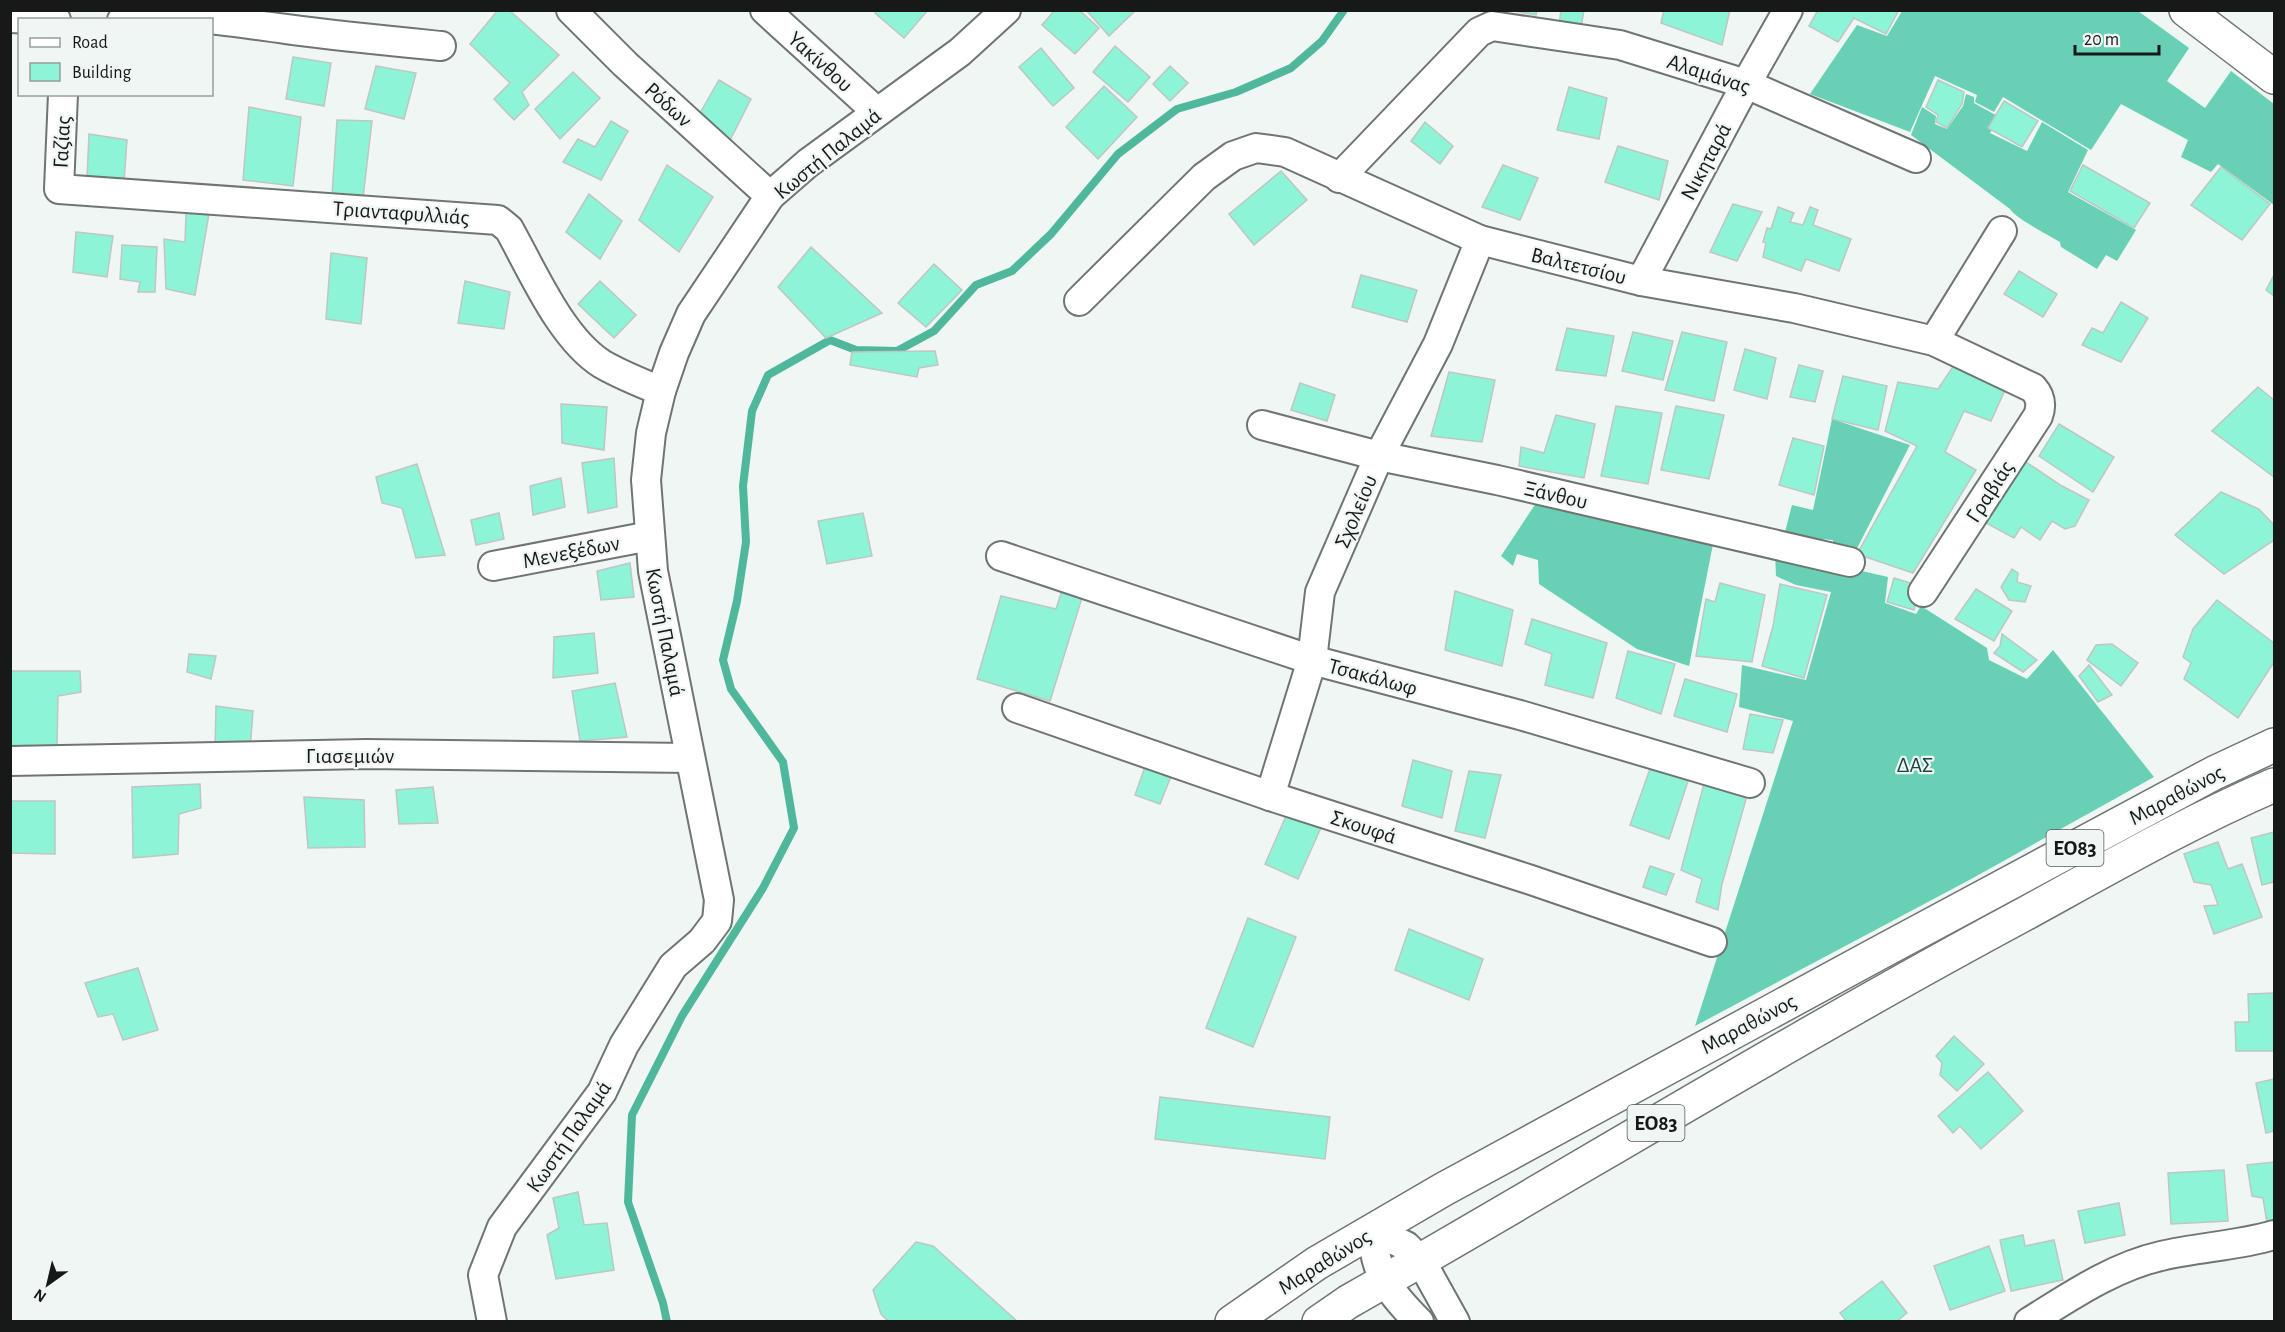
<svg xmlns="http://www.w3.org/2000/svg" width="2285" height="1332" font-family="'Alegreya Sans',sans-serif">
	<rect width="100%" height="100%" fill="#eff6f3"/>
	<!-- forest -->
	<g fill="#68d0b4">
		<path d="M1902,11H2138L2189,48L2167,81L2205,108L2231,71L2274,104V205L2218,164L2211,172L2181,157L2188,140L2121,104L2091,150L2003,97L1994,112L1975,102L1977,95L1935,76L1910,132L1810,94L1857,25L1887,36Z"/>
		<path d="M1966,94L1974,97V103L1999,117L1990,133L2027,151L2042,122L2088,150L2068,192L2136,230L2117,261L2106,255L2097,269L2061,247L2060,242C2047,234 2018,220 2010,209L1911,135L1922,107L1936,116L1935,124L1947,129L1963,106Z"/>
		<path d="M1832,419L1910,445L1850,562L1833,558V540L1806,538L1785,532L1792,505L1813,510Z"/>
		<path d="M1538,500L1714,539L1689,666L1637,649L1539,584L1538,560L1517,554L1513,566L1501,556Z"/>
		<path d="M1775,551L1888,577L1885,603L1916,614L1921,606L1987,648L1989,660L2027,679L2053,650L2154,777L1973,878L1695,1026L1793,721L1739,707L1742,665L1806,680L1831,592L1796,585L1776,576Z"/>
	</g>
	<g fill="none" stroke-linecap="round" stroke-linejoin="round">
		<!-- stream -->
		<path stroke="#4eb79c" stroke-width="8" d="M667,1322L663,1303L628,1202L632,1115L682,1016L763,888L794,828L783,762L731,689L723,660L737,601L746,542L743,486L752,411L768,375L830,340L856,350L897,351L934,331L976,285L1012,271L1051,234L1118,154L1177,109L1236,92L1291,68L1322,41L1344,10"/>
	</g>
	<!-- building -->
	<g fill="#8df4d7" stroke="#bfc6c4" stroke-width="1.5">
		<path d="M498,10H509L559,55L522,92L529,105L514,120L494,99L510,83L470,44Z"/>
		<path d="M877,10H928L904,38L875,13Z"/>
		<path d="M1055,10H1079L1099,28L1075,54L1042,25Z"/>
		<path d="M1086,10H1136L1109,36Z"/>
		<path d="M1509,10H1537L1536,15Z"/>
		<path d="M1561,10H1584L1581,28L1559,25Z"/>
		<path d="M1664,10H1730L1722,45L1661,23Z"/>
		<path d="M1818,10H1899L1886,34L1854,18L1838,42L1809,26Z"/>
		<path d="M1115,46L1150,77L1128,102L1093,72Z"/>
		<path d="M1041,48L1074,88L1053,106L1019,67Z"/>
		<path d="M293,57L331,63L324,106L286,99Z"/>
		<path d="M376,66L416,73L404,119L365,109Z"/>
		<path d="M1170,66L1188,83L1170,101L1153,84Z"/>
		<path d="M573,72L600,98L560,139L535,109Z"/>
		<path d="M719,80L751,99L728,144L696,120Z"/>
		<path d="M1938,80L1964,92L1962,104L1947,128L1936,122L1938,115L1926,107Z"/>
		<path d="M1104,86L1137,117L1098,159L1066,127Z"/>
		<path d="M1569,87L1607,98L1599,139L1557,130Z"/>
		<path d="M2004,101L2038,121L2022,147L1988,128Z"/>
		<path d="M249,107L301,117L293,186L243,180Z"/>
		<path d="M337,120L372,121L363,198L332,195Z"/>
		<path d="M611,121L628,131L601,180L563,162L578,139L595,147Z"/>
		<path d="M1425,122L1453,146L1440,164L1411,141Z"/>
		<path d="M89,134L127,140L124,182L87,178Z"/>
		<path d="M1618,146L1668,161L1659,200L1605,182Z"/>
		<path d="M667,165L713,197L679,252L639,220Z"/>
		<path d="M1503,165L1538,178L1520,220L1482,207Z"/>
		<path d="M2083,165L2150,203L2134,228L2070,191Z"/>
		<path d="M2221,167L2270,204L2242,240L2191,205Z"/>
		<path d="M1281,171L1307,200L1254,245L1229,214Z"/>
		<path d="M589,194L622,221L600,259L566,232Z"/>
		<path d="M1733,204L1762,212L1737,261L1710,252Z"/>
		<path d="M1778,207L1794,213L1790,222L1803,225L1810,207L1818,210L1813,225L1851,239L1839,271L1806,259L1801,271L1763,257L1766,243L1763,242L1767,228L1771,229Z"/>
		<path d="M186,213L209,214L195,295L166,289L164,239L185,242Z"/>
		<path d="M76,232L113,236L107,277L73,272Z"/>
		<path d="M122,245L157,247L155,292H138L140,282L120,279Z"/>
		<path d="M811,247L882,313L826,338L778,287Z"/>
		<path d="M331,253L367,258L361,324L326,319Z"/>
		<path d="M934,264L962,290L926,327L898,303Z"/>
		<path d="M2019,271L2057,294L2043,317L2004,294Z"/>
		<path d="M1361,275L1417,290L1407,322L1352,307Z"/>
		<path d="M2274,275V296L2266,290Z"/>
		<path d="M465,281L510,292L504,329L458,323Z"/>
		<path d="M600,281L636,315L614,338L578,304Z"/>
		<path d="M2121,302L2148,318L2121,362L2082,345L2092,328L2103,333Z"/>
		<path d="M1567,328L1614,336L1606,376L1556,370Z"/>
		<path d="M1633,332L1673,341L1663,380L1622,371Z"/>
		<path d="M1682,332L1727,342L1714,401L1665,390Z"/>
		<path d="M1745,349L1776,358L1767,399L1734,390Z"/>
		<path d="M935,351L938,365L919,368L917,377L850,365L852,352Z"/>
		<path d="M1961,355L2009,381L1991,421L1964,411L1945,452L1976,470L1913,573L1857,554L1917,446L1885,431L1898,382L1938,389Z"/>
		<path d="M1799,365L1823,371L1815,402L1790,397Z"/>
		<path d="M1449,372L1495,380L1482,442L1431,436Z"/>
		<path d="M1843,376L1887,386L1878,430L1832,419Z"/>
		<path d="M1300,383L1335,395L1327,421L1291,410Z"/>
		<path d="M2258,387L2274,400V477L2212,431Z"/>
		<path d="M561,404L607,407L604,450L562,443Z"/>
		<path d="M1616,406L1662,413L1648,484L1601,476Z"/>
		<path d="M1676,406L1724,415L1709,479L1661,470Z"/>
		<path d="M1556,415L1595,424L1584,478L1519,466L1521,447L1544,453Z"/>
		<path d="M2059,424L2114,457L2093,492L2039,456Z"/>
		<path d="M1793,438L1824,446L1814,495L1779,485Z"/>
		<path d="M614,458L617,507L588,513L582,463Z"/>
		<path d="M2023,460L2062,486L2089,500L2075,526L2065,529L2052,521L2040,540L2021,527L2014,538L1986,523Z"/>
		<path d="M417,464L445,555L416,558L402,508L382,503L376,477Z"/>
		<path d="M561,478L565,507L533,515L530,486Z"/>
		<path d="M2221,492L2259,509L2274,525V540L2224,574L2175,535Z"/>
		<path d="M499,513L504,539L476,545L471,520Z"/>
		<path d="M863,513L872,556L827,564L818,521Z"/>
		<path d="M630,563L634,597L601,600L597,571Z"/>
		<path d="M2012,569L2018,573L2017,582L2031,586L2025,602L2009,600L2001,587Z"/>
		<path d="M1894,578L1920,586L1914,610L1887,602Z"/>
		<path d="M1720,583L1765,595L1752,662L1696,656L1706,599L1715,602Z"/>
		<path d="M1064,584L1085,588L1050,701L977,679L1001,596L1056,609Z"/>
		<path d="M1780,584L1827,595L1804,678L1762,666L1773,626Z"/>
		<path d="M1976,589L2012,611L1994,641L1955,619Z"/>
		<path d="M1455,591L1513,610L1502,666L1445,650Z"/>
		<path d="M2217,600L2274,643V662L2238,718L2184,679L2191,663L2183,657L2193,629Z"/>
		<path d="M1532,619L1607,643L1593,698L1545,685L1552,654L1525,644Z"/>
		<path d="M594,633L598,673L553,678L554,637Z"/>
		<path d="M2002,634L2037,660L2023,672L1994,653L2000,646Z"/>
		<path d="M2112,644L2138,663L2121,686L2087,660L2096,645Z"/>
		<path d="M1628,651L1675,664L1661,714L1616,698Z"/>
		<path d="M189,654L216,656L211,679L187,672Z"/>
		<path d="M2089,665L2112,695L2098,702L2079,676Z"/>
		<path d="M11,671H80L81,692L58,696L57,747H11Z"/>
		<path d="M1685,679L1737,694L1727,732L1674,716Z"/>
		<path d="M615,683L627,737L580,741L572,691Z"/>
		<path d="M216,706L253,711L250,751L215,749Z"/>
		<path d="M1750,714L1783,720L1773,753L1743,749Z"/>
		<path d="M1413,760L1452,771L1442,818L1402,806Z"/>
		<path d="M1146,764L1172,774L1160,804L1135,795Z"/>
		<path d="M1650,769L1689,778L1669,839L1630,825Z"/>
		<path d="M1469,771L1501,775L1485,838L1455,831Z"/>
		<path d="M1705,780L1748,792L1722,884L1718,910L1696,902L1702,879L1681,870Z"/>
		<path d="M200,784L201,808L179,814L178,854L133,858L132,787Z"/>
		<path d="M433,787L438,823L399,824L396,790Z"/>
		<path d="M304,797L364,800L365,847L308,848Z"/>
		<path d="M10,801H55V854L10,853Z"/>
		<path d="M1290,807L1324,821L1298,879L1265,864Z"/>
		<path d="M2274,832V882L2262,885L2251,838Z"/>
		<path d="M2218,842L2228,869L2242,864L2262,917L2214,934L2204,906L2218,905L2211,885L2194,882L2184,854Z"/>
		<path d="M1650,866L1674,874L1666,895L1643,887Z"/>
		<path d="M1248,918L1296,937L1253,1047L1206,1028Z"/>
		<path d="M1409,929L1483,959L1469,1000L1395,970Z"/>
		<path d="M138,968L158,1030L123,1040L113,1014L98,1017L85,983Z"/>
		<path d="M2274,993V1051H2236L2235,1022H2249L2248,994Z"/>
		<path d="M1954,1036L1984,1064L1957,1091L1940,1075L1942,1063L1936,1056Z"/>
		<path d="M1988,1072L2023,1111L1981,1149L1960,1126L1953,1133L1938,1116Z"/>
		<path d="M2274,1079V1131L2266,1133L2256,1083Z"/>
		<path d="M1160,1097L1330,1117L1325,1159L1155,1139Z"/>
		<path d="M2274,1162V1221L2267,1223L2263,1198L2252,1196L2247,1165Z"/>
		<path d="M2224,1170L2228,1221L2171,1224L2168,1173Z"/>
		<path d="M578,1192L584,1225L607,1223L614,1270L556,1279L547,1235L559,1228L553,1198Z"/>
		<path d="M2119,1203L2125,1235L2085,1243L2078,1211Z"/>
		<path d="M2023,1235L2025,1246L2054,1240L2063,1280L2011,1291L2000,1240Z"/>
		<path d="M916,1242L933,1246L1017,1321L889,1322L881,1314L873,1290Z"/>
		<path d="M1989,1246L2005,1291L1950,1310L1934,1266Z"/>
		<path d="M1882,1281L1907,1313L1896,1322H1847L1840,1313Z"/>
	</g>
	<g fill="none" stroke-linecap="round" stroke-linejoin="round">
		<!-- minor casing -->
		<g stroke="#6f7573" stroke-width="32">
			<g id="minor">
				<path d="M571,10L625,64L770,196"/>
				<path d="M765,10L877,112"/>
				<path d="M10,18L56,20"/>
				<path d="M122,20C180,11 229,22 286,29C338,36 390,41 441,46"/>
				<path d="M63,94L59,189L498,220L509,229C533,272 561,338 602,364C621,375 641,383 661,391"/>
				<path d="M1339,178L1479,32L1492,26L1620,45L1746,84L1916,158"/>
				<path d="M1641,281L1746,84L1788,10"/>
				<path d="M1079,301L1204,177L1233,156L1256,148L1285,152L1480,240L1641,281L1794,308L1934,341L2033,388C2041,397 2042,405 2038,416L1923,592"/>
				<path d="M1934,341L2002,231"/>
				<path d="M1262,425L1379,456L1497,480L1850,562"/>
				<path d="M1001,556L1312,660L1520,715L1750,783"/>
				<path d="M493,566L650,536"/>
				<path d="M1017,708L1270,796L1531,880L1712,942"/>
				<path d="M10,761L366,754L690,758"/>
				<path d="M1270,796L1312,660L1320,592L1379,456L1438,344L1480,240"/>
				<path d="M492,1322L483,1275L502,1227L602,1092L624,1045L673,966L702,941L717,921L719,900L653,571L646,480L651,433L661,391L674,353L691,314L770,196L808,163L960,52L1006,10"/>
				<path d="M1419,1322C1390,1293 1373,1272 1373,1230L1406,1246L1421,1261L1455,1322"/>
				<path d="M2029,1322C2071,1296 2113,1267 2161,1256C2199,1247 2237,1246 2274,1235"/>
			</g>
		</g>
		<!-- primary casing -->
		<g stroke="#6f7573" stroke-width="36">
			<g id="primary">
				<path d="M2186,10L2274,77"/>
				<path d="M1232,1322L1317,1263L1444,1189L1877,954L2214,773L2274,745"/>
				<path d="M1319,1322L1348,1302C1572,1174 1792,1039 2019,917C2103,871 2186,823 2274,785"/>
			</g>
		</g>
		<!-- minor -->
		<use href="#minor" stroke="#fff" stroke-width="28"/>
		<!-- primary -->
		<use href="#primary" stroke="#fff" stroke-width="33"/>
	</g>
	<g text-anchor="middle" stroke-width="4.5" stroke-linejoin="round" paint-order="stroke">
		<!-- shield labels -->
		<g fill="#eff6f3" stroke="#575b5a" stroke-width="1.5">
			<rect x="2046.5" y="830" width="57" height="36" rx="4.5"/>
			<rect x="1627.5" y="1105" width="57" height="36" rx="4.5"/>
		</g>
		<g font-size="21" font-weight="bold" fill="#161918">
			<text x="2075" y="855">ΕΟ83</text>
			<text x="1656" y="1130">ΕΟ83</text>
		</g>
		<!-- street labels -->
		<g font-size="22" fill="#161918" stroke="#eff6f3">
			<text transform="translate(821 61) rotate(42)" y="8">Υακίνθου</text>
			<text transform="translate(1709 73) rotate(18)" y="8">Αλαμάνας</text>
			<text transform="translate(669 104) rotate(42)" y="8">Ρόδων</text>
			<text transform="translate(61 142) rotate(-87)" y="8">Γαζίας</text>
			<text transform="translate(827 153) rotate(-39)" y="8">Κωστή Παλαμά</text>
			<text transform="translate(1705 161) rotate(-62)" y="8">Νικηταρά</text>
			<text transform="translate(401 212) rotate(4)" y="8">Τριανταφυλλιάς</text>
			<text transform="translate(1579 265) rotate(14)" y="8">Βαλτετσίου</text>
			<text transform="translate(1989 491) rotate(-57)" y="8">Γραβιάς</text>
			<text transform="translate(1556 494) rotate(13)" y="8">Ξάνθου</text>
			<text transform="translate(1355 511) rotate(-67)" y="8">Σχολείου</text>
			<text transform="translate(571 551) rotate(-11)" y="8">Μενεξέδων</text>
			<text transform="translate(666 632) rotate(79)" y="8">Κωστή Παλαμά</text>
			<text transform="translate(1373 676) rotate(15)" y="8">Τσακάλωφ</text>
			<text x="350" y="763">Γιασεμιών</text>
			<text transform="translate(2176 794) rotate(-28)" y="8">Μαραθώνος</text>
			<text transform="translate(1364 826) rotate(18)" y="8">Σκουφά</text>
			<text transform="translate(1748 1023) rotate(-28)" y="8">Μαραθώνος</text>
			<text transform="translate(568 1136) rotate(-55)" y="8">Κωστή Παλαμά</text>
			<text transform="translate(1324 1261) rotate(-32)" y="8">Μαραθώνος</text>
		</g>
		<!-- park labels -->
		<g font-size="22" fill="#18463a" stroke="#eff6f3">
			<text x="1915" y="772">ΔΑΣ</text>
		</g>
	</g>
	<!-- border -->
	<rect width="2285" height="1332" fill="none" stroke="#161918" stroke-width="24"/>
	<!-- legend -->
	<rect x="18" y="18" width="195" height="78" fill="#eff6f3" stroke="#989e9b" stroke-width="1.5"/>
	<rect x="30" y="38" width="30" height="9" fill="#ffffff" stroke="#989e9b" stroke-width="1.5"/>
	<text x="72" y="48" font-size="18" fill="#161918">Road</text>
	<rect x="30" y="63" width="30" height="18" fill="#8df4d7" stroke="#989e9b" stroke-width="1.5"/>
	<text x="72" y="78" font-size="18" fill="#161918">Building</text>
	<!-- north arrow -->
	<g transform="translate(48 1284) rotate(214)" stroke="#eff6f3" stroke-width="4.5" paint-order="stroke">
	<path d="M0-4.5L10 22L0 15L-10 22Z" fill="#161918"/>
	<text y="-9" font-size="16" font-weight="bold" text-anchor="middle" fill="#161918">N</text>
	</g>
	<!-- scale -->
	<path d="M2075 45v9h84v-9" fill="none" stroke="#161918" stroke-width="3"/>
	<text x="2084" y="45" font-size="18" fill="#161918" stroke="#eff6f3" stroke-width="4.5" paint-order="stroke">20 m</text>
</svg>
